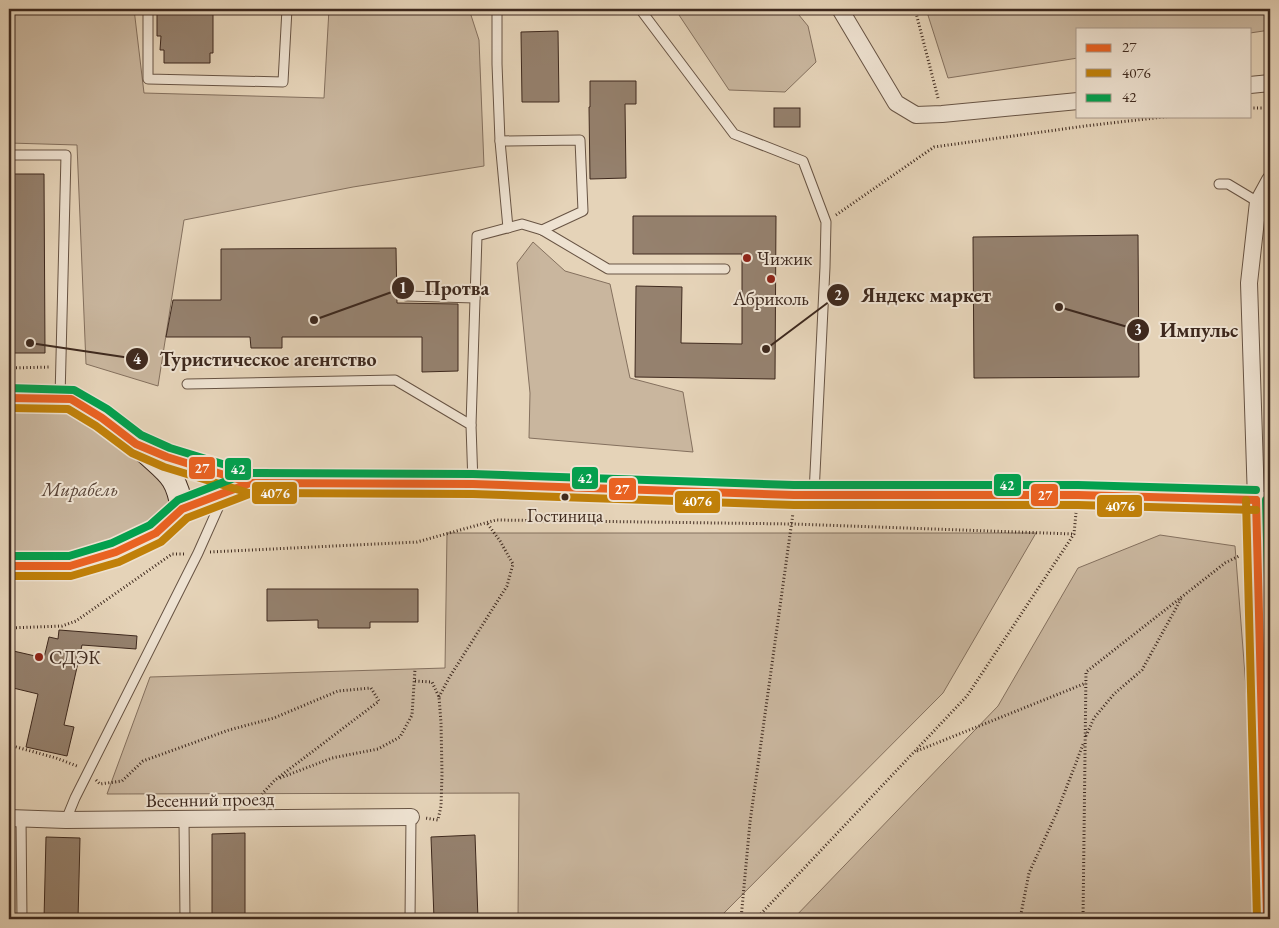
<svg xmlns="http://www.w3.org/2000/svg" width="1279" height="928" font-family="'EB Garamond',serif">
	<rect width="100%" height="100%" fill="#e5d3b8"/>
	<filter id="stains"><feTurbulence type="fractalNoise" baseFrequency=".004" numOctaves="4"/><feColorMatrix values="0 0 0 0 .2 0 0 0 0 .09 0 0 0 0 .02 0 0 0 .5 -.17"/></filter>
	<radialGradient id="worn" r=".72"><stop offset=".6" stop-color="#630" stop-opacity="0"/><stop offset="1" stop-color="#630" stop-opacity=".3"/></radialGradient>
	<!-- green -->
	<g fill="#c9b69e" stroke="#84705e">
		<path d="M9,9H134L144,93L324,98L329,9H469L479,40L484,166L353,187L184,220L158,386L86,364L77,145L9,143Z"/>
		<path d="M675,9H794L808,26L816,62L785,92L729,90Z"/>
		<path d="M926,9H1270V30L1250,33V29H1078V58L948,78Z"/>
		<path d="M533,242L565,271L610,284L630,378L683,392L693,452L529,438L530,393L517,263Z"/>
		<path d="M9,398L71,399L136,444L182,509L116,552L9,566Z"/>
		<path d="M447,533H1036L943,693L718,919H518L519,793L107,794L150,677L445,668Z"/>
		<path d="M1160,535L1235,546L1264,919H793L998,706L1078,568Z"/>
	</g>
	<!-- building -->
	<g fill="#95816e" stroke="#3e291e">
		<path d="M157,9H213V53H210V63H164V50H160L161,36H157Z"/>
		<path d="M558,31L559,102H522L521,32Z"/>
		<path d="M590,81H636V104H625L626,178L590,179L589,107H590Z"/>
		<rect x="774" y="108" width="26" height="19"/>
		<path d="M9,174H44L45,353H10Z"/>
		<path d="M633,216H776L775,379L635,377L636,286L682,287L681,343L742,344V254H633Z"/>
		<path d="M1138,235L1139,377L974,378L973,237Z"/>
		<path d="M396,248L397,303L458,304V371L422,372V337H282V348H251L250,337H166L173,300H221V249Z"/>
		<path d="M267,589H418V622H370V628H318V620L267,621Z"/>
		<path d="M59,630L137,636L136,649L82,645L64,725L74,727L67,756L26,747L38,694L9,687V650L44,658L49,637L58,639Z"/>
		<path d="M245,833V919H212V834Z"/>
		<path d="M475,835L478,919H434L431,837Z"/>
		<path d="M46,837L80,838L78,919H44Z"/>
	</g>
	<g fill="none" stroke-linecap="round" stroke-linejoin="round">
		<!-- lane casing -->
		<g stroke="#685444" stroke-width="11">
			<g id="lane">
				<path d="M148,9V79L283,82L287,9"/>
				<path d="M497,9V64L500,141L508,228"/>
				<path d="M640,9L734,134L803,161L826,222L825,267L814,494"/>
				<path d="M500,141L580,140L583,211L542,230"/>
				<path d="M9,155H66L60,398"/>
				<path d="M1219,184H1228L1258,202"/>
				<path d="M406,296L475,298"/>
				<path d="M187,384L395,380L471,425L473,484"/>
				<path d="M471,425L477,236L522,224L542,230L608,269H725"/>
				<path d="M21,818L22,919"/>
				<path d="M66,820L75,798L198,553L223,497"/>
				<path d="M184,820L185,919"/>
				<path d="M410,919L411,817"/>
			</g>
		</g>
		<!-- street casing -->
		<g stroke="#685444" stroke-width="18">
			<g id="street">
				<path d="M840,9L896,103L916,115L942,114L1078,101"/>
				<path d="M1250,85L1270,83"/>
				<path d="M1270,180L1258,202L1249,283L1256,500H1270"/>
				<path d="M9,818L66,820L411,817"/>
			</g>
		</g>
		<!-- secondary casing -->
		<g stroke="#3e291e" stroke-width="24">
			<g id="secondary">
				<path d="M9,398L71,399L102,418L136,444L167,457L250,483L473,484L794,495H1078L1256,500L1267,919"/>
				<path d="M146,453C169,474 177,477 182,509"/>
				<path d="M9,566H70L116,552L156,533L182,509L250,483"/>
			</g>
		</g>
		<!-- path -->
		<g stroke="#3e291e" stroke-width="3" stroke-dasharray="1 2.5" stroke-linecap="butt">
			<path d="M915,9L938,98"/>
			<path d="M1250,108H1270"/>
			<path d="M836,215L934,147L1085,126L1172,116"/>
			<path d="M9,368L51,367"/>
			<path d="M210,552L417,542L496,520L793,524L1074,534"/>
			<path d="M9,628L62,626L76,621L172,554H184"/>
			<path d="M415,681L432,682L439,697L441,723L442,774L441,806L438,820L425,818"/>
			<path d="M439,697L449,678L507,586L513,564L500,541L487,523"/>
			<path d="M1086,736L1094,718L1114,694L1142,670L1181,599"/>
			<path d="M9,745L56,758L77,766"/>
			<path d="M917,751L1086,683"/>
			<path d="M280,778L332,758L378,749L400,737L412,715L415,669"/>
			<path d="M96,780L100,784L122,781L143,761L229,730L274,718L338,691L371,688L379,701L275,780L262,794"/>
			<path d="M741,919L750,822L793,513"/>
			<path d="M756,919L967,696L1074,534L1076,513"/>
			<path d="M1020,919L1029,873L1057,812L1084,742"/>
			<path d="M1083,919L1086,672L1225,563L1239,556"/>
		</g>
		<!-- lane -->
		<use href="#lane" stroke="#eee2d1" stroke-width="9"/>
		<!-- street -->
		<use href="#street" stroke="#eee2d1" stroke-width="16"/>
		<!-- secondary -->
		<use href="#secondary" stroke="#eee2d1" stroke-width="22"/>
		<!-- bus-1 casing -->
		<g stroke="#eee2d1" stroke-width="11">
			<g id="bus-1">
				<path d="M9,398L71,399L102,418L136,444L167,457L250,483L473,484L794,495H1078L1256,500"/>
				<path d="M1256,500L1267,919"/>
				<path d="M9,566H70L116,552L156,533L182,509L250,483H266"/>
			</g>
		</g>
		<!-- bus-2 casing -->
		<g stroke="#eee2d1" stroke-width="11">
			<g id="bus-2">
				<path d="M9,408L68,409L96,426L132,453L164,467L249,493L473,494L794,505H1078L1256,510"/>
				<path d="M1246,500L1257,919"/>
				<path d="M9,576H71L119,562L161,542L187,518L252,493H266"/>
			</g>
		</g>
		<!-- bus-3 casing -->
		<g stroke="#eee2d1" stroke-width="11">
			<g id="bus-3">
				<path d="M9,388L74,390L107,409L141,435L170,448L252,473L473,474L794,485H1078L1256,490"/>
				<path d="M1266,500L1270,662"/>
				<path d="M9,556H69L112,543L150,525L178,500L247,473H266"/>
			</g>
		</g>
		<!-- bus-1 -->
		<use href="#bus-1" stroke="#e96222" stroke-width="8"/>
		<!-- bus-2 -->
		<use href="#bus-2" stroke="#c08009" stroke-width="8"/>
		<!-- bus-3 -->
		<use href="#bus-3" stroke="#03a04e" stroke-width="8"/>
	</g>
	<!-- markers -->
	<g fill="#8f2418" stroke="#eee2d1" stroke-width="2">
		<circle cx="747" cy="258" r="5"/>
		<circle cx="771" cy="279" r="5"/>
		<circle cx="39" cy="657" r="5"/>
	</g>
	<circle fill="#3e291e" stroke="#eee2d1" stroke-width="2" cx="565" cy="497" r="4.5"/>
	<g text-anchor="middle" stroke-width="4" stroke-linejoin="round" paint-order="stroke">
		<!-- bus labels -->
		<g font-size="18" fill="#3e291e" stroke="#eee2d1">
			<text x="565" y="522">Гостиница</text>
		</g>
		<!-- poi labels -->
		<g font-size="19" fill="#3e291e" stroke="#eee2d1" text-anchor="start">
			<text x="757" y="265">Чижик</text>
			<text x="771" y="305" text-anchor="middle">Абриколь</text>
			<text x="49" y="664">СДЭК</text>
		</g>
		<!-- park labels -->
		<g font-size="19" font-style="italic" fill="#5a4538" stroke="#eee2d1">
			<text x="80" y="496">Мирабель</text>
		</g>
		<!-- street labels -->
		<g font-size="19" fill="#3e291e" stroke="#eee2d1">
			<text transform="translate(210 799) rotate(-1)" y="7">Весенний проезд</text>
		</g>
	</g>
	<!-- callouts -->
	<path fill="none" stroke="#3e291e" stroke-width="2" d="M314 320L403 288M766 349L838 295M1059 307L1138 330M30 343L137 359"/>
	<g fill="#3e291e" stroke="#eee2d1" stroke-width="2">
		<circle cx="314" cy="320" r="5"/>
		<circle cx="766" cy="349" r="5"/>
		<circle cx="1059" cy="307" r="5"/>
		<circle cx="30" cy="343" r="5"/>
		<circle cx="403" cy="288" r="12"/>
		<circle cx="838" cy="295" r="12"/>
		<circle cx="1138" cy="330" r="12"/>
		<circle cx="137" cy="359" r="12"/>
	</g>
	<g font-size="15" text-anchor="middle" font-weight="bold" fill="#fff">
		<text x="403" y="293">1</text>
		<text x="838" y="300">2</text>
		<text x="1138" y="335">3</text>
		<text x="137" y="364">4</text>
	</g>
	<g font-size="20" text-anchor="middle" font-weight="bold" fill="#3e291e" stroke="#eee2d1" stroke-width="4" stroke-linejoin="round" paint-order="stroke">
		<text x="457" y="295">Протва</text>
		<text x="926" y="302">Яндекс маркет</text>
		<text x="1199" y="337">Импульс</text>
		<text x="268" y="366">Туристическое агентство</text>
	</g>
	<g stroke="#eee2d1" stroke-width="2">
		<rect x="188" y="456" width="28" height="24" rx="5" fill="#e96222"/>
		<rect x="224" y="457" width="28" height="24" rx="5" fill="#03a04e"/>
		<rect x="571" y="466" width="28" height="24" rx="5" fill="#03a04e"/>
		<rect x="993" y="473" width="29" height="24" rx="5" fill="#03a04e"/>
		<rect x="608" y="477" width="29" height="24" rx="5" fill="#e96222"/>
		<rect x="251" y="481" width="47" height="24" rx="5" fill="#c08009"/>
		<rect x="1030" y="483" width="29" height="24" rx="5" fill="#e96222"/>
		<rect x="674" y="490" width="47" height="24" rx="5" fill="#c08009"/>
		<rect x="1096" y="494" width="47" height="24" rx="5" fill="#c08009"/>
	</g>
	<g font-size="14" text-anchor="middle" font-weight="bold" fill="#fff">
		<text x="202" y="473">27</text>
		<text x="238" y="474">42</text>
		<text x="585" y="483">42</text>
		<text x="1007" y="490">42</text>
		<text x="622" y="494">27</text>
		<text x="275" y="498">4076</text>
		<text x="1045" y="500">27</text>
		<text x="697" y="506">4076</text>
		<text x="1120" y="511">4076</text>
	</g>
	<!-- margin -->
	<rect width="1279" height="928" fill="none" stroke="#e5d3b8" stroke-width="30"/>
	<rect x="10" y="10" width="1259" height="908" fill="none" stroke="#3e291e" stroke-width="2.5"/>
	<rect x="15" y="15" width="1249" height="898" fill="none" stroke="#3e291e"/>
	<!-- legend -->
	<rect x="1076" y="28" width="175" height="90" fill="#eee2d1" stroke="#a89889"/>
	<rect x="1086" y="44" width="25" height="8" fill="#e96222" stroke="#a89889"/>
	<text x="1122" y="52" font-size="15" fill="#3e291e">27</text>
	<rect x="1086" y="69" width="25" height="8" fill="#c08009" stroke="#a89889"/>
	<text x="1122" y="78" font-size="15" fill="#3e291e">4076</text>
	<rect x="1086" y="94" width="25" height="8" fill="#03a04e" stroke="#a89889"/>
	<text x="1122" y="102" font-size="15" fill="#3e291e">42</text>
	<rect width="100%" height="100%" filter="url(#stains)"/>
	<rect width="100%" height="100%" fill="url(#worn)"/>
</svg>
